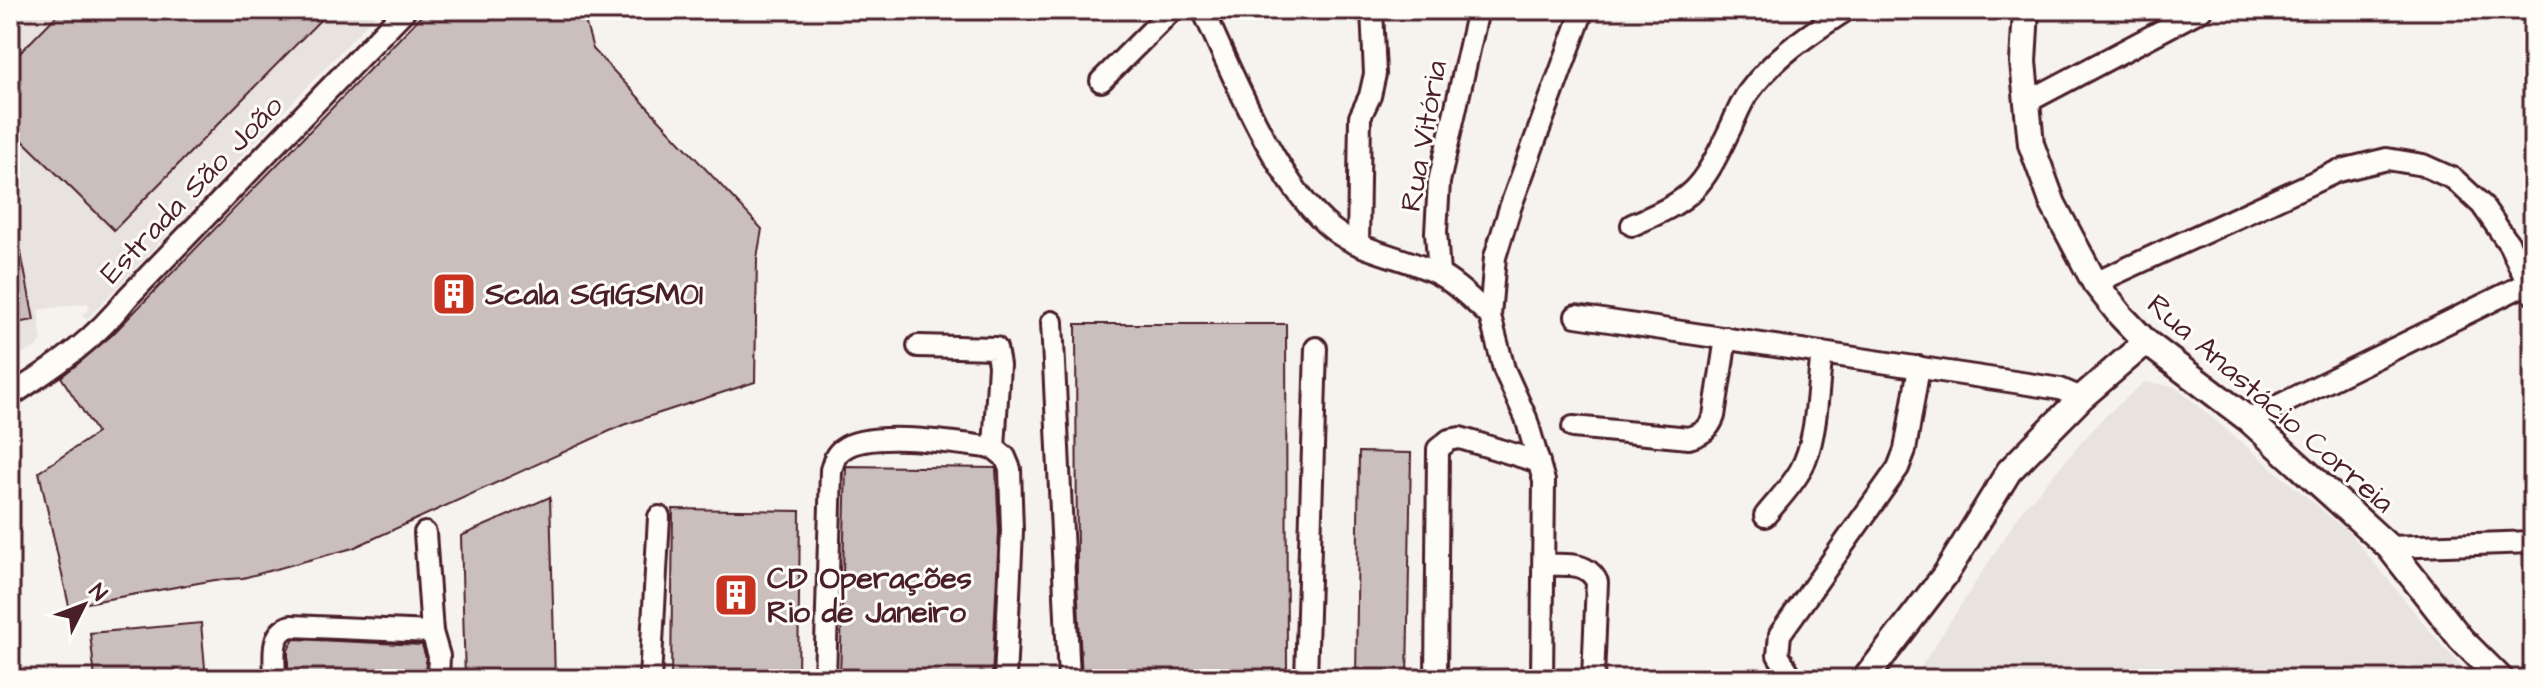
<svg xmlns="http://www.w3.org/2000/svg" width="2543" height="689" font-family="'Architects Daughter',sans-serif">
	<rect width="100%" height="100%" fill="#f6f3ef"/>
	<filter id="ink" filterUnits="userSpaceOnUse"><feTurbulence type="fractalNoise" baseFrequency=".0125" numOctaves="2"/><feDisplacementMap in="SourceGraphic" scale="16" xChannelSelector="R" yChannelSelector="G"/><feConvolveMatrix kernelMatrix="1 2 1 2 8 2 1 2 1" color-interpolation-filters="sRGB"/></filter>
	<g filter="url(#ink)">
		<!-- built -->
		<g fill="#e9e3e0">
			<path d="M10,10H380L86,320L82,315L89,309L88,303L38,310L42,340L35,348L10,358Z"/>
			<path d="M2144,382L2174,386L2350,533L2444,648L2475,679H1913L2023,509L2102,419Z"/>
		</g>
		<!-- building -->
		<g fill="#cbbfbe" stroke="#4a1f2b" stroke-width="2">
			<path d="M62,10H330L114,230L10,128V63Z"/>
			<path d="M427,10H582L593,49L762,229L757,258L755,382L623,425L353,548L243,578L215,580L69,606L39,472L97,433L61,377L111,336Z"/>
			<path d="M17,232L34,320L10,324V233Z"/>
			<path d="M1076,324H1286L1287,679H1082L1077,581Z"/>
			<path d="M1359,452L1411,453L1407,679H1356Z"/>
			<path d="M846,466L996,468L999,531L992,679H840Z"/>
			<path d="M550,497L555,679H465L461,536Z"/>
			<path d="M673,509L800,511L798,679H671Z"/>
			<path d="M201,623L206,679H95L90,633Z"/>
			<path d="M294,639L422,645L426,658L425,679H288V650Z"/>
		</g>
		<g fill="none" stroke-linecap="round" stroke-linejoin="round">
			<!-- minor casing -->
			<g stroke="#4a1f2b" stroke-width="26">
				<g id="minor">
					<path d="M1203,10C1232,73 1278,187 1332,229C1362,253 1404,256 1438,274C1457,284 1474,302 1490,316"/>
					<path d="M1101,81L1172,10"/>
					<path d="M2027,102L2201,10"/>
					<path d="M1632,225C1693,199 1701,190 1729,131C1735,119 1740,104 1748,93C1774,57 1809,34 1846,10"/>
					<path d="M1358,244L1360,117L1370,96L1375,74L1372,10"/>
					<path d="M1439,274L1436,232L1439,182L1478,10"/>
					<path d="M2095,283L2338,171L2387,159L2423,165L2454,179L2482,205L2509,244L2533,294"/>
					<path d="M1576,316L2028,384L2060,389L2081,398"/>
					<path d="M1052,322L1069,679"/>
					<path d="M918,346L996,348L999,365L994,448"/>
					<path d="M10,396C57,365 93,342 128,297L405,10"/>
					<path d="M2249,420L2528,283"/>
					<path d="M1573,427L1689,438C1703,434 1709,429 1714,416L1726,338"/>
					<path d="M1765,516C1777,501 1791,487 1800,471C1818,440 1817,387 1822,353"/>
					<path d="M2389,547L2533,542"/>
					<path d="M1544,565C1565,565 1587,561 1597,582L1593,679"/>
					<path d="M432,632L439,656L438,679"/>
					<path d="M275,679C275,660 269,633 291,626L432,632L425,533"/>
					<path d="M650,679L659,517"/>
					<path d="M825,679L831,470C834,461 835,454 843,449C870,429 961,444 994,448L1005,457L1010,469L1012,531L1005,679"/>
					<path d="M1306,679L1316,348"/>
					<path d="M1436,679L1438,449L1449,440L1460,438L1539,462"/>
					<path d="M1542,679L1544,481L1526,418L1504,369L1490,316L1495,257L1510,208L1583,10"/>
					<path d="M1793,679L1778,655L1780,634L1898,468L1905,450L1919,367"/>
				</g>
			</g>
			<!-- major casing -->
			<g stroke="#4a1f2b" stroke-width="30">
				<g id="major">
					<path d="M2026,10L2023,62L2031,144L2053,204L2095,283L2121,316L2146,342L2249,420L2389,547L2461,639L2501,679"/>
					<path d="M1865,679L1945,575L2009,471L2081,398L2146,342"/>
				</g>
			</g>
			<!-- minor -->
			<use href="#minor" stroke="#fdfcf7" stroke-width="20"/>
			<!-- major -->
			<use href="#major" stroke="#fdfcf7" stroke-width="24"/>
		</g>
	</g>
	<!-- icons -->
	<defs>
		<g id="building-square" transform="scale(2.3)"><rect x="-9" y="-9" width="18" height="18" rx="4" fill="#c8321e" stroke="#fdfcf7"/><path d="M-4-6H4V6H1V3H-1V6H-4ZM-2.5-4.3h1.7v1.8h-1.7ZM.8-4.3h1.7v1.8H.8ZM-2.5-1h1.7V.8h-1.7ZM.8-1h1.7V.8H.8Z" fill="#fff"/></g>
	</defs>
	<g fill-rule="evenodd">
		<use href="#building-square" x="454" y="294"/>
		<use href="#building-square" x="736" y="595"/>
	</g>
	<g text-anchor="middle" stroke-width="6" stroke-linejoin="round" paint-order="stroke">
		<!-- street labels -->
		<g font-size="30" fill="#4a1f2b" stroke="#fdfcf7">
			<text transform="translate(1423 136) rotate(-80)" y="10">Rua Vitória</text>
			<text transform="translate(191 189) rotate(-46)" y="10">Estrada São João</text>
			<text transform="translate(2271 403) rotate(41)" y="10">Rua Anastácio Correia</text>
		</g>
		<!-- poi labels -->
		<g font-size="30" font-weight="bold" fill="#4a1f2b" stroke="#fdfcf7" text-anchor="start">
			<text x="485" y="304">Scala SGIGSM01</text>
			<text x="767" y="588">CD Operações<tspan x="767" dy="34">Rio de Janeiro</tspan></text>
		</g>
	</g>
	<!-- margin -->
	<rect width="2543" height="689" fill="none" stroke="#fdfcf7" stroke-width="40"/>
	<rect x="20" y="20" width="2503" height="649" fill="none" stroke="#4a1f2b" stroke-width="3" filter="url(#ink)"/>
	<!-- north arrow -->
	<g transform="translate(84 605) rotate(48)" stroke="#fdfcf7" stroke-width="6" paint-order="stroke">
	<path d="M0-6L14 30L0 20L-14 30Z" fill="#4a1f2b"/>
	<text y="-12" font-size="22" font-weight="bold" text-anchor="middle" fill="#4a1f2b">N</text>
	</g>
</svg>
